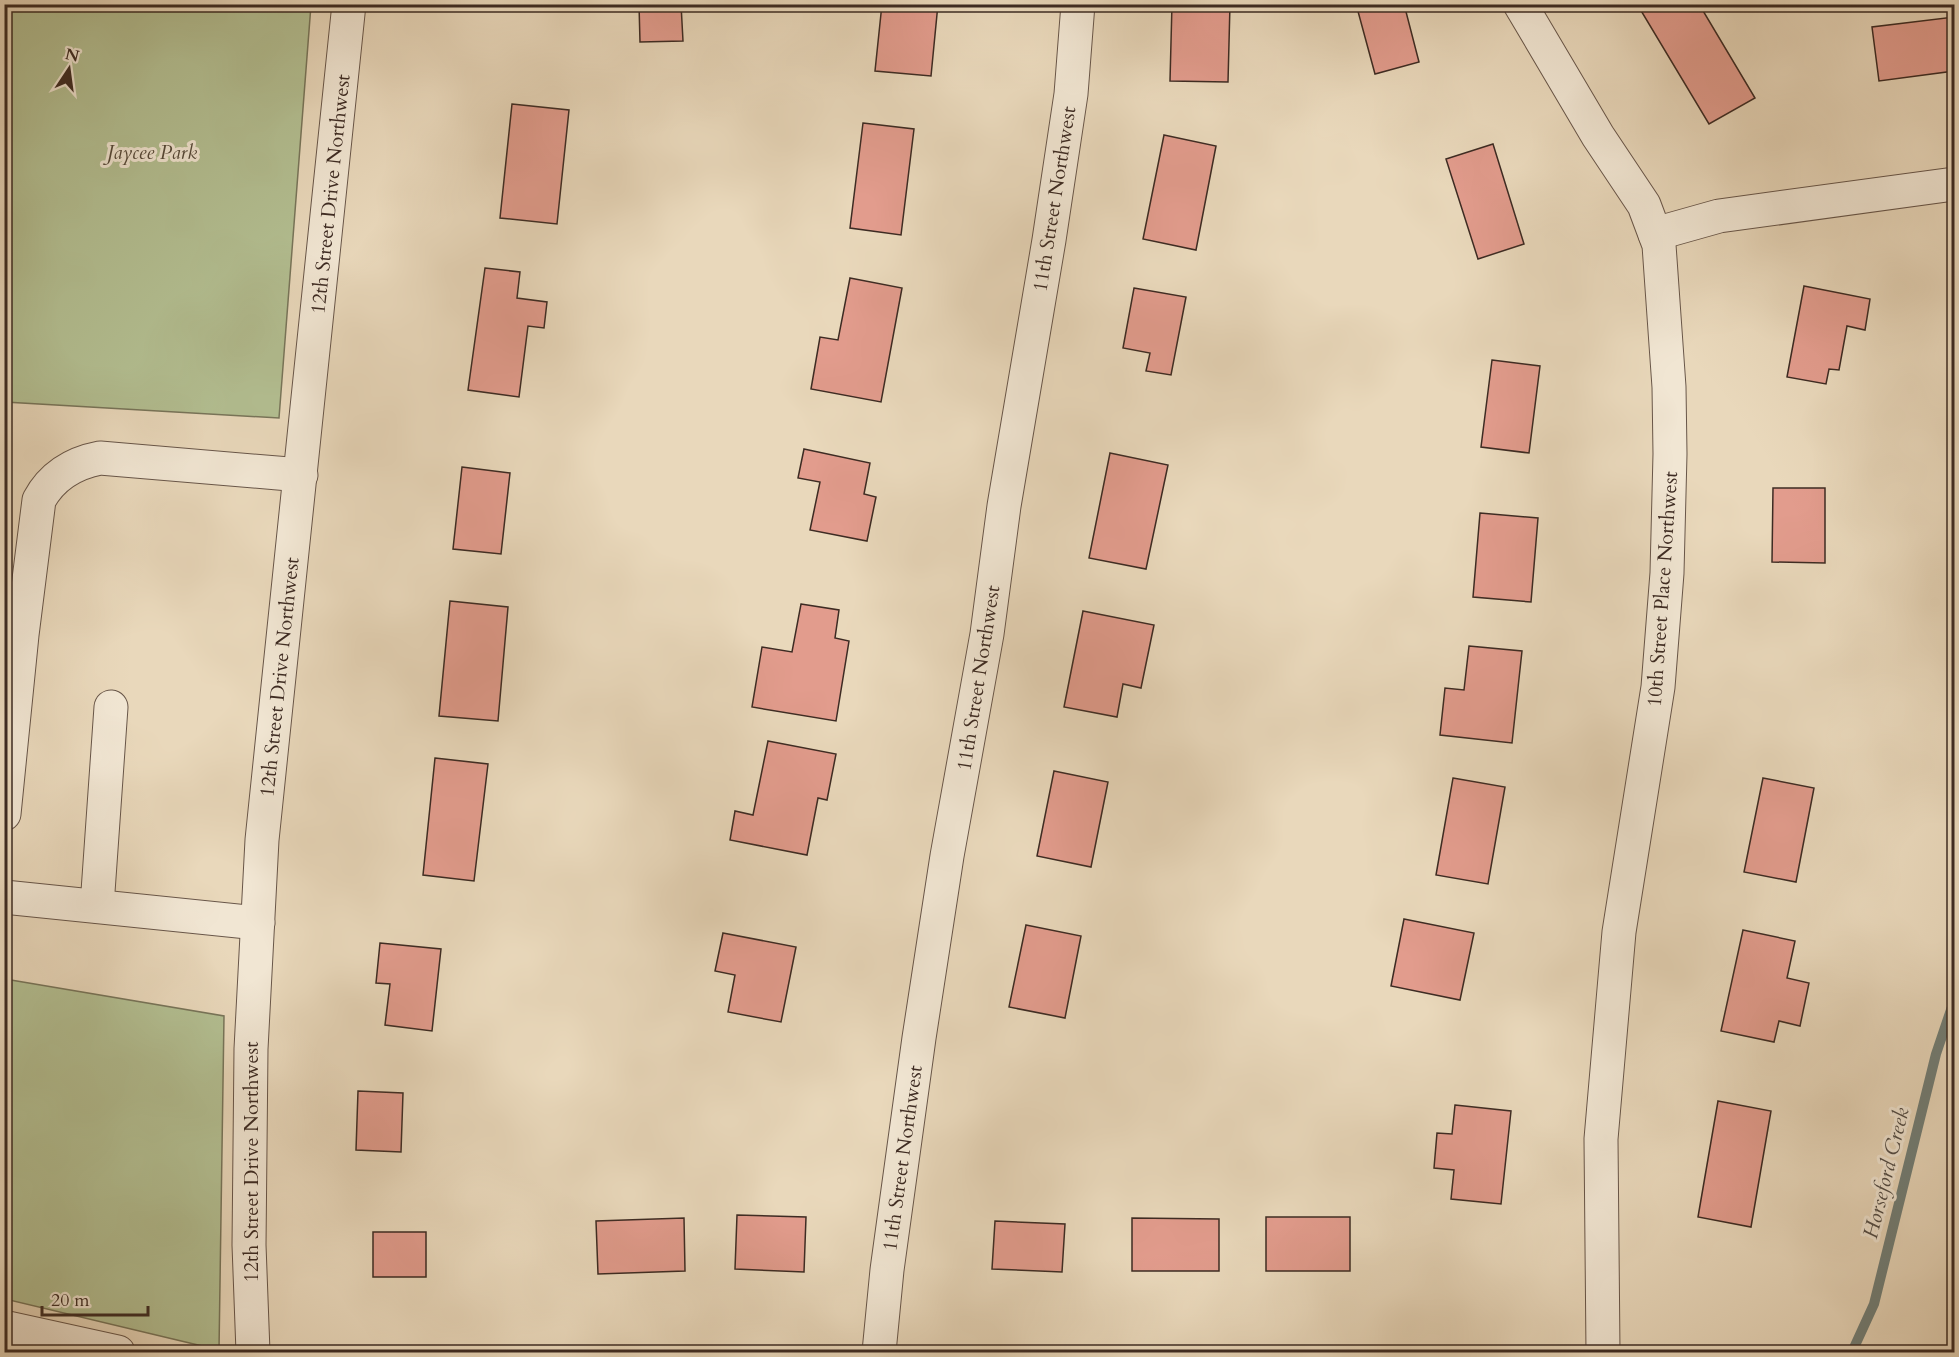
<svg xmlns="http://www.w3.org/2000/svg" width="1959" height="1357" font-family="Cardo,serif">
	<rect width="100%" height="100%" fill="#e9d8bb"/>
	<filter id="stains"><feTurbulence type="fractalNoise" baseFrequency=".00333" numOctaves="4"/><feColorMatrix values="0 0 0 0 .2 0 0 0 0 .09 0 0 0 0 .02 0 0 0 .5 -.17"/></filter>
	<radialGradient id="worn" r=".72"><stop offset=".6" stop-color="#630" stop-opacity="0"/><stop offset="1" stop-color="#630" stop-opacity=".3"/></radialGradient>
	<!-- green -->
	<g fill="#b3bf92" stroke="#78755a" stroke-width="1.5">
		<path d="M4,5H311L279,418L5,402Z"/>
		<path d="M5,979L224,1016L219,1350L5,1299Z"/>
	</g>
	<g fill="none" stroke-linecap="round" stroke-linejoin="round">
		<!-- stream -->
		<path stroke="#738079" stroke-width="10" d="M1852,1352L1874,1304L1936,1054L1954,1001"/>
	</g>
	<!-- building -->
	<g fill="#e29c8d" stroke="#3d2b23" stroke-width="1.5">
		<path d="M639,4H681L683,41L640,42Z"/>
		<path d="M882,4H938L931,76L875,71Z"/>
		<path d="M1172,4H1230L1228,82L1170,81Z"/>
		<path d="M1356,4H1404L1419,62L1375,74Z"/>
		<path d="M1637,4H1699L1755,98L1709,124Z"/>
		<path d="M1954,17V71L1879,81L1872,27Z"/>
		<path d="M512,104L569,110L557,224L500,218Z"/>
		<path d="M863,123L914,129L901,235L850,228Z"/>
		<path d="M1164,135L1216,146L1196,250L1143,239Z"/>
		<path d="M1493,144L1524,244L1478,259L1446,159Z"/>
		<path d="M485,268L520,272L517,298L547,302L544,328L528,326L519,397L468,390Z"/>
		<path d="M850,278L902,288L881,402L811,389L820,337L838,340Z"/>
		<path d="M1804,286L1870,299L1865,330L1847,326L1839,370L1829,369L1826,384L1787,377Z"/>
		<path d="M1134,288L1186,297L1171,375L1146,371L1150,353L1123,348Z"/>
		<path d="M1492,360L1540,366L1529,453L1481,447Z"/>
		<path d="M804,449L870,463L864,494L876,497L867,541L810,530L820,482L798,478Z"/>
		<path d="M1110,453L1168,465L1146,569L1089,558Z"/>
		<path d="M462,467L510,473L501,554L453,549Z"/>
		<path d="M1773,488H1825V563L1772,562Z"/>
		<path d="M1480,513L1538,518L1531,602L1473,597Z"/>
		<path d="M450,601L508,607L498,721L439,716Z"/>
		<path d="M801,604L839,610L835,638L849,641L836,721L752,707L762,647L792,652Z"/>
		<path d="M1083,611L1154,625L1141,688L1123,684L1117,717L1064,707Z"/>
		<path d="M1469,646L1522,651L1512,743L1440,735L1445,688L1464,690Z"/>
		<path d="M768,741L836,754L827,800L818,798L807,855L730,840L735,811L753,815Z"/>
		<path d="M435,758L488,764L474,881L423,875Z"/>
		<path d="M1054,771L1108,782L1091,867L1037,856Z"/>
		<path d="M1453,778L1505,787L1488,884L1436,875Z"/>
		<path d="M1763,778L1814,788L1796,882L1744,872Z"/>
		<path d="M1404,919L1474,933L1460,1000L1391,986Z"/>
		<path d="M1026,925L1081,936L1065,1018L1009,1007Z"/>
		<path d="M1743,930L1795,941L1787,978L1809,983L1800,1026L1779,1021L1774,1042L1721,1031Z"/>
		<path d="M723,933L796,947L781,1022L728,1012L735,975L715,971Z"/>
		<path d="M380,943L441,949L432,1031L385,1025L390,984L376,983Z"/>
		<path d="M358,1091L403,1093L401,1152L356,1150Z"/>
		<path d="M1718,1101L1771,1111L1751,1227L1698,1217Z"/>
		<path d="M1455,1105L1511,1111L1501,1204L1451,1199L1454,1170L1434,1168L1437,1133L1452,1134Z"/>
		<path d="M737,1215L806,1217L804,1272L735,1269Z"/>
		<rect x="1266" y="1217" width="84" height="54"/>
		<path d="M684,1218L685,1271L598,1274L596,1221Z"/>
		<path d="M1132,1218L1219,1219V1271H1132Z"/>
		<path d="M995,1221L1065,1224L1062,1272L992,1269Z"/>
		<rect x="373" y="1232" width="53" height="45"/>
	</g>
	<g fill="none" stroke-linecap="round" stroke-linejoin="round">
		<!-- minor casing -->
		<g stroke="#685649" stroke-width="35">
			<g id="minor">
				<path d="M1520,4L1598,136L1644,205L1659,245L1669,387L1670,454L1667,573L1658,687L1619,932L1601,1139L1603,1352"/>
				<path d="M1655,234L1719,216L1954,184"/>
				<path d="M4,814L22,635L39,500C52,476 74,463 100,458L301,475"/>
				<path d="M4,897L258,923"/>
				<path d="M97,906L111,707"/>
				<path d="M4,1327L118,1352"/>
				<path d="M253,1352L249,1245L251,1049L262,840L349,4"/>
				<path d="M879,1352L887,1270L919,1038L947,856L987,634L1004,506L1049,240L1071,94L1078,4"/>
			</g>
		</g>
		<!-- minor -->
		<use href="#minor" stroke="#f1e6d3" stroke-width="33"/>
	</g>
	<g text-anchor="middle" stroke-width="6" stroke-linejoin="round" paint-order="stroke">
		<!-- park labels -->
		<g font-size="20" font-style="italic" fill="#554939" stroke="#f1e6d3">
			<text x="152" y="159">Jaycee Park</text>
		</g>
		<!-- street labels -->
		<g font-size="20" fill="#3d2b23" stroke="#f1e6d3">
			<text transform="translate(330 194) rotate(-84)" y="7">12th Street Drive Northwest</text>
			<text transform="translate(1054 199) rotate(-81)" y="7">11th Street Northwest</text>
			<text transform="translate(1662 589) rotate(-86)" y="7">10th Street Place Northwest</text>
			<text transform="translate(279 677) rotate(-84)" y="7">12th Street Drive Northwest</text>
			<text transform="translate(978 678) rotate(-81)" y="7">11th Street Northwest</text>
			<text transform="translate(902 1158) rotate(-82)" y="7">11th Street Northwest</text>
			<text transform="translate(251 1162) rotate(-90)" y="7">12th Street Drive Northwest</text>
		</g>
		<!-- water labels -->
		<g font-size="21" font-style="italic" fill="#544e47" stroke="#f1e6d3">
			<text transform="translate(1886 1173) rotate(-76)" y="7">Horseford Creek</text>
		</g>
	</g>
	<!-- margin -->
	<rect width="1959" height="1357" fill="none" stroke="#e9d8bb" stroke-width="24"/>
	<rect x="6" y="6" width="1947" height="1345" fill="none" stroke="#3d2b23" stroke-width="3"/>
	<rect x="12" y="12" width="1935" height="1333" fill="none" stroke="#3d2b23" stroke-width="1.5"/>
	<!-- north arrow -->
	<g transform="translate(69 69) rotate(13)" stroke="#f1e6d3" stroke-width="4.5" paint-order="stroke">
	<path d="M0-4.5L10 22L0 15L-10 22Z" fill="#3d2b23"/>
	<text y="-9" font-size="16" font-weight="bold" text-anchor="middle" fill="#3d2b23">N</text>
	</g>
	<!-- scale -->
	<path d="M42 1306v9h106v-9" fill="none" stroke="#3d2b23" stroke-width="3"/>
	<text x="51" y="1306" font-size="18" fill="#3d2b23" stroke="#f1e6d3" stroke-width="4.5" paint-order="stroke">20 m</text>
	<rect width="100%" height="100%" filter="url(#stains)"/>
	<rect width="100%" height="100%" fill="url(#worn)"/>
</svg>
